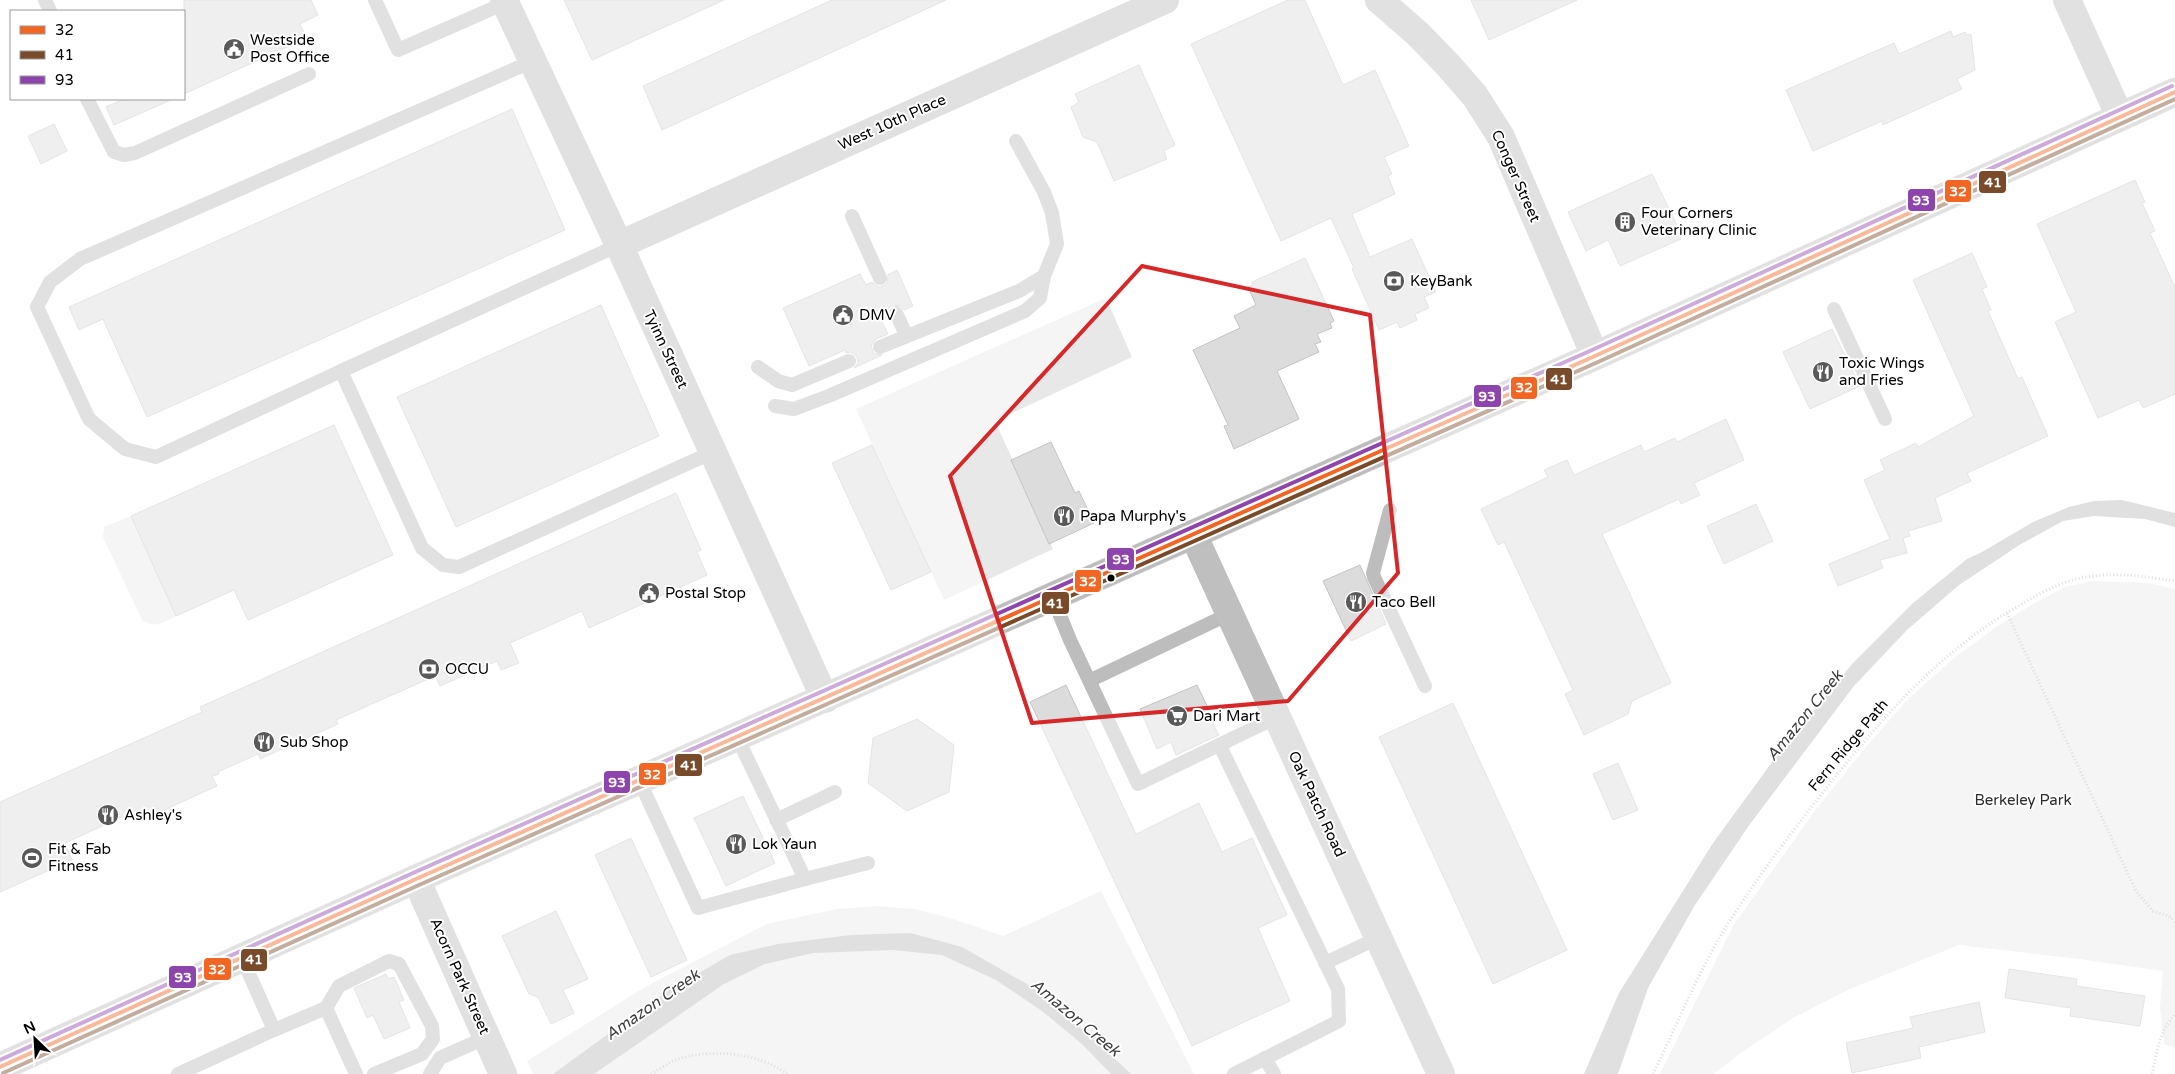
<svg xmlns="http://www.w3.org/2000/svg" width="2175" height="1074" font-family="'Varela Round',sans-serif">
	<rect width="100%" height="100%" fill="#fff"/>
	<!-- green -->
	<g fill="#e8e8e8">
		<path d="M1106,298L1132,357L995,421L1053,549L944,600L856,409Z"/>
		<path d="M131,516L176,616C161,623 156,629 142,620L103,537L104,527Z"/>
		<path d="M2092,581L2149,583L2175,589V1048L2164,1044L2160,1007L2163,971L2080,959L1959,945L1850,989L1793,1018L1738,1055L1714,1074H1660L1733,926L1814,812L1865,748L1906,701L1953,659L1996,627L2036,602L2065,587Z"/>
		<path d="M1101,891L1194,1074H533L527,1061L645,987L767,924L837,909L877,906L914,909L950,918L1003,936Z"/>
	</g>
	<!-- water -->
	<g fill="#bababa">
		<path d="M2122,500L2175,513V527L2145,519L2094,516L2063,521L2021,544L1959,585L1907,630L1854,686L1750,824L1695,905L1648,988L1618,1074H1584L1619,993L1713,843L1781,750L1853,663L1913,603L1967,559L1982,552L2033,522L2069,507L2094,501Z"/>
		<path d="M910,933L962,947L1034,988L1095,1040L1131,1074H1111L1082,1044L1042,1011L996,980L942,955L893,950L813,953L765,964L724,984L594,1074H553L666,992L730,955L778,944L851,935Z"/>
	</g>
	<!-- building -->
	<g fill="#dcdcdc" stroke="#c4c4c4">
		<path d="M184,0H311L318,15L300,24L307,38L184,94Z"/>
		<path d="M564,0H724L592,60Z"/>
		<path d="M832,0H946L662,130L643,86Z"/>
		<path d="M1288,0H1305L1343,85L1375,70L1409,146L1384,157L1392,174L1388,176L1395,194L1352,214L1370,257L1412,239L1436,292L1424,297L1429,308L1415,314L1417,320L1400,328L1397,322L1379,330L1352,269L1354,268L1331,218L1281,241L1191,44Z"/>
		<path d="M1471,0H1577L1489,40Z"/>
		<path d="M1951,31L1953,37L1965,32L1967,35L1971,34L1975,70L1957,79L1962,89L1883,125L1882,121L1813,151L1786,90L1894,43L1899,54Z"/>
		<path d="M1139,65L1175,145L1164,151L1167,159L1114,181L1097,142L1083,137L1071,107L1079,102L1075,94Z"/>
		<path d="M124,99H173L114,125L106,107Z"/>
		<path d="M512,109L565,230L147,417L103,319L79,330L69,307Z"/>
		<path d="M54,124L67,151L41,164L28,136Z"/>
		<path d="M1652,174L1681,233L1679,234L1681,239L1620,266L1608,240L1586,251L1568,212Z"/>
		<path d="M2135,180L2145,202L2142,203L2155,231L2150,233L2175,287V394L2143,408L2139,400L2098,418L2055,322L2076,312L2037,224Z"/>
		<path d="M1972,253L1987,287L1982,289L1991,310L1988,311L2018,379L2022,377L2048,436L1967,473L1971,481L1935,498L1942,521L1908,531L1910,536L1903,538L1907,553L1880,560L1883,568L1838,586L1829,564L1890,539L1864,480L1885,470L1880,460L1916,443L1918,447L1974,416L1913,280Z"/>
		<path d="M1305,258L1334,321L1330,323L1332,328L1317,334L1321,342L1315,344L1319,352L1277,371L1299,419L1234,449L1224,426L1228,425L1193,350L1240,328L1234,316L1256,305L1248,287L1253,285L1252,282Z"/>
		<path d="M897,270L913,306L904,310L901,306L893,305L889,308L888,317L881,320L888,334L876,339L871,346L874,354L882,355L854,368L858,363L857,357L851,352L846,353L845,350L809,366L783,308L860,274L866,285L872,282L879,287L883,286L887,283L888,275Z"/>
		<path d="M601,305L659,436L456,527L397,397Z"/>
		<path d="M1832,329L1860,386L1810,409L1783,352Z"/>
		<path d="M1726,419L1744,460L1694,483L1700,495L1681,504L1679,499L1602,534L1671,683L1632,701L1628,714L1584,735L1565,694L1573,690L1504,542L1498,545L1481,509L1548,477L1544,470L1567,460L1574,475L1641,445L1644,452L1675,438L1677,442Z"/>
		<path d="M334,425L393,555L248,620L234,590L176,616L131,516Z"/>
		<path d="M1051,442L1075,493L1079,491L1094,523L1049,544L1011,460Z"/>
		<path d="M872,445L931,572L891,590L832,463Z"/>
		<path d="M676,493L701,550L697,552L707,575L589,628L582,611L510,643L519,663L501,670L497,661L440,686L435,676L336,720L338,724L260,759L258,754L218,772L219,774L212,776L217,786L142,820L137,810L65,843L72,860L0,892V802L202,712L200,707Z"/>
		<path d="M1756,504L1773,541L1724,564L1707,526Z"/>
		<path d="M1360,565L1386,624L1351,641L1323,581Z"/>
		<path d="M1066,685L1136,834L1199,803L1222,852L1252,838L1287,915L1258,928L1290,1001L1192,1046L1030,702Z"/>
		<path d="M1197,685L1215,722L1213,724L1219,735L1176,755L1171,742L1157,749L1140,709Z"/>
		<path d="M1453,703L1567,950L1493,984L1379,737Z"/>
		<path d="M917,719L954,745L949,792L907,811L868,783L873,738Z"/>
		<path d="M1618,763L1638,810L1613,820L1593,774Z"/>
		<path d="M743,796L775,863L726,886L694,818Z"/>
		<path d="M631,838L687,960L651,977L595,855Z"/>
		<path d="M556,911L588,979L563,990L574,1013L551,1024L538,997L529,994L502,936Z"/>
		<path d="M2009,969L2077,979L2076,986L2145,996L2140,1026L2070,1016L2071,1008L2005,998Z"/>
		<path d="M386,974L388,979L394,977L404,1000L399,1002L410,1028L384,1039L373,1015L367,1018L354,988Z"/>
		<path d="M1979,1002L1985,1032L1919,1047L1921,1058L1852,1073L1846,1043L1913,1028L1910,1017Z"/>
	</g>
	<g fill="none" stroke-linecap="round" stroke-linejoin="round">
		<!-- primary casing -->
		<g stroke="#dbdbdb" stroke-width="29">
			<path id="primary" d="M0,1067L416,879L1595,356L2175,92"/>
		</g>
		<!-- path -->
		<g stroke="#b8b8b8" stroke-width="3" stroke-dasharray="1 2.5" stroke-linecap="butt">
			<path d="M2007,613L2136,891L2153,911L2169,916L2175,922"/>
			<path d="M651,1074C659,1070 667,1063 675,1060C711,1048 757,1052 787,1074"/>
			<path d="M1653,1074C1679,1021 1700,966 1733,916C1760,874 1790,834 1821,795C1878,722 1939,651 2020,605C2037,595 2056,584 2076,579C2108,571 2143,576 2175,581"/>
			<path d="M2152,1074C2157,1053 2159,1030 2175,1015"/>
		</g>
		<!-- lane -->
		<g stroke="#bdbdbd" stroke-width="14">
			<path d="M45,0L50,11"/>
			<path d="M375,0L398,50L505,3"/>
			<path d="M87,99L114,152L124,155L135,153L309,74"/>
			<path d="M852,216L880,278"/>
			<path d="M619,245L341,371L422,548L443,565L459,567L713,452"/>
			<path d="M1834,309L1885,419"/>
			<path d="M896,313L906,335"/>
			<path d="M880,347L1019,291L1044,276L1057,244L1052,213L1044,192L1016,141"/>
			<path d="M758,367L778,381L792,385L849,361"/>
			<path d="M341,371L156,457L125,449L89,419L37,307L50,282L80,259L533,61"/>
			<path d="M775,406L794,409L831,395L1025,311L1040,298L1044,276"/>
			<path d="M1390,510L1373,573L1374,577L1425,686"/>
			<path d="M1052,596L1070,640L1138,784L1277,717"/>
			<path d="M1091,680L1229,614"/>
			<path d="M1220,746L1338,989L1339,1021L1234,1074"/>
			<path d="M639,780L698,908L805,879L737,737"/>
			<path d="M776,820L835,792"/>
			<path d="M805,879L868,863"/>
			<path d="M1325,963L1378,938"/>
			<path d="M326,1008L339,986L389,961L399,964L432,1026L433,1039L422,1054L374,1074"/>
			<path d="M274,1030L326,1008L356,1074"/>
			<path d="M1265,1058L1274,1074"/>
			<path d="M178,1074L274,1030L242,958"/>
			<path d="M430,1074L440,1058L487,1037"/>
		</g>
		<!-- street -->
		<g stroke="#bdbdbd" stroke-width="28">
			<path d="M504,0L619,245L825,699"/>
			<path d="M1379,0L1418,34L1448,65L1475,96L1501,137L1595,356"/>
			<path d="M2067,0L2120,117"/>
			<path d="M619,245L1165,0"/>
			<path d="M416,879L503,1074"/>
		</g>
		<!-- secondary -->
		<path stroke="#bfbfbf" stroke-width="28" d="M1193,534L1441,1074"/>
		<!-- primary -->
		<use href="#primary" stroke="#bdbdbd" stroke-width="28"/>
		<!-- bus-1 casing -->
		<g stroke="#fff" stroke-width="8">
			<path id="bus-1" d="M0,1067L416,879L1595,356L2175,92"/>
		</g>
		<!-- bus-2 casing -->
		<g stroke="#fff" stroke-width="8">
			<path id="bus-2" d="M3,1073L419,885L1598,362L2175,99"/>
		</g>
		<!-- bus-3 casing -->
		<g stroke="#fff" stroke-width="8">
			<path id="bus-3" d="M0,1060L413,873L1592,350L2172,86"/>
		</g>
		<!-- bus-1 -->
		<use href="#bus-1" stroke="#f26522" stroke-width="4"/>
		<!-- bus-2 -->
		<use href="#bus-2" stroke="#7a4b2a" stroke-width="4"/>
		<!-- bus-3 -->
		<use href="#bus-3" stroke="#8e44ad" stroke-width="4"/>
	</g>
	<!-- marked area -->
	<path d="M0 0H2175V1074H0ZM1142,266L1370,315L1398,573L1288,701L1032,723L950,476Z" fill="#fff" fill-opacity=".55" fill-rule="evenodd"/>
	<path fill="none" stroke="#d62828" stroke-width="4" stroke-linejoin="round" d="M1142,266L1370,315L1398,573L1288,701L1032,723L950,476Z"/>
	<!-- icons -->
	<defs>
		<g id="civic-disc" transform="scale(1.125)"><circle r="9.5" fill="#595959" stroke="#fff"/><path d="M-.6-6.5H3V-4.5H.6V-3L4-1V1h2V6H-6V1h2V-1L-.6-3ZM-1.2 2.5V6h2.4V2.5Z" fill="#fff"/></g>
		<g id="building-disc" transform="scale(1.125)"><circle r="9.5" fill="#595959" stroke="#fff"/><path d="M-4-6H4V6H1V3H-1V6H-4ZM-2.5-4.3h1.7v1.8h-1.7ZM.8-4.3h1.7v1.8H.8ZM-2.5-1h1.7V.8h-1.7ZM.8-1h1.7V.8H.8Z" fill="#fff"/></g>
		<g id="bank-disc" transform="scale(1.125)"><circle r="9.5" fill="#595959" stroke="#fff"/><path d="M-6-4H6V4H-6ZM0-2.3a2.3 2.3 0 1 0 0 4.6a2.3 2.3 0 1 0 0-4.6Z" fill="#fff"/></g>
		<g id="restaurant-disc" transform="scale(1.125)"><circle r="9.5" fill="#595959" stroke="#fff"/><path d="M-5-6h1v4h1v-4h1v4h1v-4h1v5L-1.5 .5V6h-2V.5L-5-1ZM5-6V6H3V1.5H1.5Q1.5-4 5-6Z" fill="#fff"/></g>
		<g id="supermarket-disc" transform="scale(1.125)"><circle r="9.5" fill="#595959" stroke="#fff"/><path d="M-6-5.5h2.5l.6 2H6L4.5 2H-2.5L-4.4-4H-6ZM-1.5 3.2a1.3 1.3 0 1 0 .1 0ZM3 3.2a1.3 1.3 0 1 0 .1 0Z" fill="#fff"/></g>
		<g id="stadium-disc" transform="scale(1.125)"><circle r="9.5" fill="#595959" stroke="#fff"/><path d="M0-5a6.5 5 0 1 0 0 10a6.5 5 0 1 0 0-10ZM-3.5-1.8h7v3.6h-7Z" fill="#fff"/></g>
	</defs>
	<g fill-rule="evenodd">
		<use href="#civic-disc" x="234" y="49"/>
		<use href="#building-disc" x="1625" y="222"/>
		<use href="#bank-disc" x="1394" y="281"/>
		<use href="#civic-disc" x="843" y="315"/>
		<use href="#restaurant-disc" x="1823" y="372"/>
		<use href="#restaurant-disc" x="1064" y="516"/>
		<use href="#civic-disc" x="649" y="593"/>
		<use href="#restaurant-disc" x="1356" y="602"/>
		<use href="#bank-disc" x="429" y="669"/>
		<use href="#supermarket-disc" x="1177" y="716"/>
		<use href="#restaurant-disc" x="264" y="742"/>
		<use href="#restaurant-disc" x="108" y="815"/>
		<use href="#restaurant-disc" x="736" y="844"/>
		<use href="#stadium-disc" x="32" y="858"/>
	</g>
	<!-- markers -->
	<circle fill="#000" stroke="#fff" stroke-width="2" cx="1111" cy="578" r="4.5"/>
	<g text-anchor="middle" stroke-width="4" stroke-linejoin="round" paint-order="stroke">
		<!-- poi labels -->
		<g font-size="15" fill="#000" stroke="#fff" text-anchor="start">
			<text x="250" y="45">Westside<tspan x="250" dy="17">Post Office</tspan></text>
			<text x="1641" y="218">Four Corners<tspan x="1641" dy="17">Veterinary Clinic</tspan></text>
			<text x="1410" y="286">KeyBank</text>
			<text x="859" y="320">DMV</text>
			<text x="1839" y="368">Toxic Wings<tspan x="1839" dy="17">and Fries</tspan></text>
			<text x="1080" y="521">Papa Murphy's</text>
			<text x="665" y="598">Postal Stop</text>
			<text x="1372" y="607">Taco Bell</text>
			<text x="445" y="674">OCCU</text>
			<text x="1193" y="721">Dari Mart</text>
			<text x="280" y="747">Sub Shop</text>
			<text x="124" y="820">Ashley's</text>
			<text x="752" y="849">Lok Yaun</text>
			<text x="48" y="854">Fit &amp; Fab<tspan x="48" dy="17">Fitness</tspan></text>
		</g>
		<!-- street labels -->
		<g font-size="15" fill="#000" stroke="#fff">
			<text transform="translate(892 122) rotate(-24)" y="5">West 10th Place</text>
			<text transform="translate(1516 176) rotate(66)" y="5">Conger Street</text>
			<text transform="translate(666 349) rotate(65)" y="5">Tyinn Street</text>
			<text transform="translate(1848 745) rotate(-50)" y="5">Fern Ridge Path</text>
			<text transform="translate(1317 804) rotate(65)" y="5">Oak Patch Road</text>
			<text transform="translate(460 976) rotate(66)" y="5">Acorn Park Street</text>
		</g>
		<!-- park labels -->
		<g font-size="15" fill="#2d2d2d" stroke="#fff">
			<text x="2023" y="805">Berkeley Park</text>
		</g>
		<!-- water labels -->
		<g font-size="16" font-style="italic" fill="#3e3e3e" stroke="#fff">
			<text transform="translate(1804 715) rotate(-51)" y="6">Amazon Creek</text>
			<text transform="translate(652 1004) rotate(-35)" y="6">Amazon Creek</text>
			<text transform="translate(1076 1017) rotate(40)" y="6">Amazon Creek</text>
		</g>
	</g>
	<g stroke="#fff" stroke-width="2">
		<rect x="1978" y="170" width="29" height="24" rx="5" fill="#7a4b2a"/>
		<rect x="1944" y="179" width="28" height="24" rx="5" fill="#f26522"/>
		<rect x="1907" y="188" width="29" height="24" rx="5" fill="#8e44ad"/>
		<rect x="1545" y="367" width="28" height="24" rx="5" fill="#7a4b2a"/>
		<rect x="1510" y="376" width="28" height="24" rx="5" fill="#f26522"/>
		<rect x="1473" y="384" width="29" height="24" rx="5" fill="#8e44ad"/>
		<rect x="1106" y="547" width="29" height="24" rx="5" fill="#8e44ad"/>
		<rect x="1074" y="569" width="28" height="24" rx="5" fill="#f26522"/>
		<rect x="1041" y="591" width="29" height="24" rx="5" fill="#7a4b2a"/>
		<rect x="674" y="753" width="29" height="24" rx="5" fill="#7a4b2a"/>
		<rect x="638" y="762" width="29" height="24" rx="5" fill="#f26522"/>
		<rect x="603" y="770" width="28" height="24" rx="5" fill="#8e44ad"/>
		<rect x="240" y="948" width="28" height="24" rx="5" fill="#7a4b2a"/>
		<rect x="203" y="957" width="29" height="24" rx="5" fill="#f26522"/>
		<rect x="168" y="965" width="29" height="24" rx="5" fill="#8e44ad"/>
	</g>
	<g font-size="14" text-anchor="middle" font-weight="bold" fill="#fff">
		<text x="1993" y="187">41</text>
		<text x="1958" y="196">32</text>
		<text x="1921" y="205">93</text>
		<text x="1559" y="384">41</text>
		<text x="1524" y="392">32</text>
		<text x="1487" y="401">93</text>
		<text x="1121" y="564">93</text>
		<text x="1088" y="586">32</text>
		<text x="1055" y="608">41</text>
		<text x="689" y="770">41</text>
		<text x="652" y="779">32</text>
		<text x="617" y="787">93</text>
		<text x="254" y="964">41</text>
		<text x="217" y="974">32</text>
		<text x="183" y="982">93</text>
	</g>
	<!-- legend -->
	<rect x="10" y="10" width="175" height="90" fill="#ffffff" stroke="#999999"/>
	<rect x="20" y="26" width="25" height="8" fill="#f26522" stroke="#999999"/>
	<text x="55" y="35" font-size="15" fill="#000000">32</text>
	<rect x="20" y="51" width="25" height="8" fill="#7a4b2a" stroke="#999999"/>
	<text x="55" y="60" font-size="15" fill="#000000">41</text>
	<rect x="20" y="76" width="25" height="8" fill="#8e44ad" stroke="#999999"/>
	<text x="55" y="85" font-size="15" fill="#000000">93</text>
	<!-- north arrow -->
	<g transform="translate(35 1039) rotate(335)" stroke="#ffffff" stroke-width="4" paint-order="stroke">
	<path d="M0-4L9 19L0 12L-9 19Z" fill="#000000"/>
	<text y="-8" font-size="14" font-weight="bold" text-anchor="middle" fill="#000000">N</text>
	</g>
</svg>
